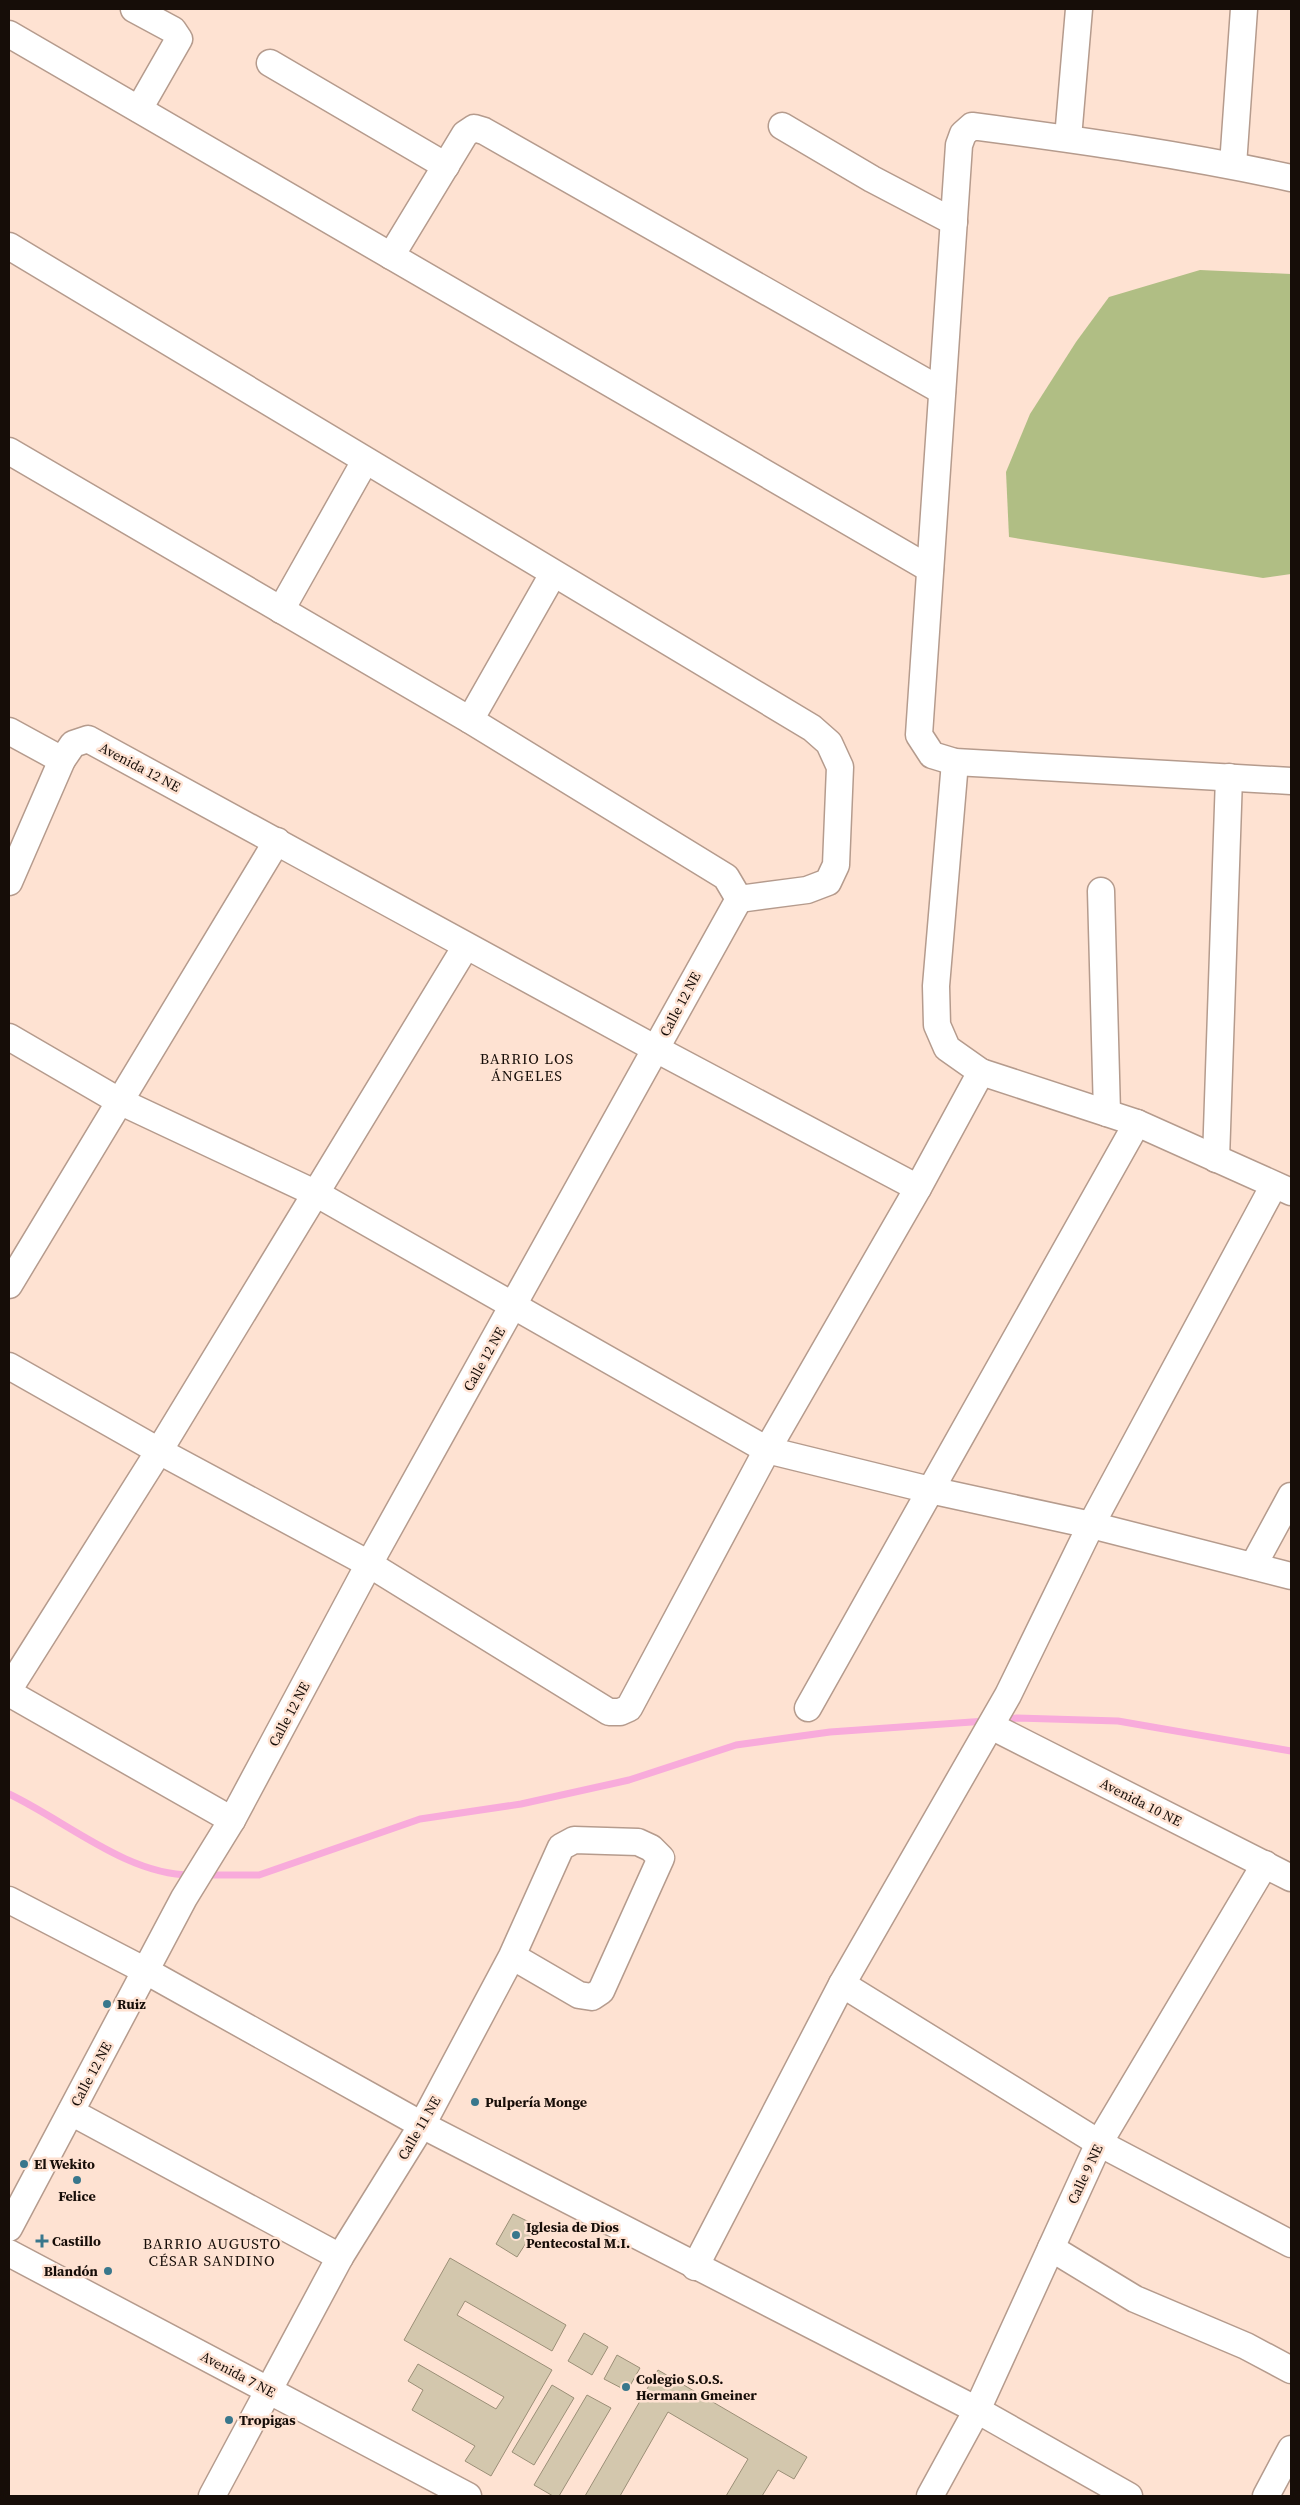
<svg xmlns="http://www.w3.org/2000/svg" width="1300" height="2505" font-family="'Source Serif 4',serif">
	<rect width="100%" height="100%" fill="#fee2d2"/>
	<!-- green -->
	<path fill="#b0be84" d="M1200,270L1291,274V574L1263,578L1009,537L1006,472L1030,414L1076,342L1109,297Z"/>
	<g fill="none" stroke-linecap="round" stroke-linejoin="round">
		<!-- stream -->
		<g stroke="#f8abdb" stroke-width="7">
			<path d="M1002,1720L1017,1718L1118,1721L1291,1751"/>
			<path d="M9,1794C66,1821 127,1875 191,1875"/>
			<path d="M205,1875H259L420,1819L521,1804L629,1780L736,1745L830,1732L986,1721"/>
		</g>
	</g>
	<!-- building -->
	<g fill="#d3c7ad" stroke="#9b8f77">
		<path d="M513,2214L537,2226L517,2257L496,2244Z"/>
		<path d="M450,2258L566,2325L552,2351L465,2301L457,2315L552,2370L491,2476L465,2461L475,2446L412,2410L423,2390L408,2381L418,2364L496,2409L504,2397L404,2340Z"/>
		<path d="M584,2333L608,2347L592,2375L568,2361Z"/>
		<path d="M617,2355L640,2368L627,2391L604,2379Z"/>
		<path d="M658,2370L807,2457L794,2479L778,2470L762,2496H726L748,2459L668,2412L620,2496H585Z"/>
		<path d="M552,2385L574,2398L534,2465L512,2452Z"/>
		<path d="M587,2395L611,2408L559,2496H553L534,2485Z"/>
	</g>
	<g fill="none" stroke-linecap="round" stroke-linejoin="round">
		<!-- street casing -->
		<g stroke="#b59b8d" stroke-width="29">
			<g id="street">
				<path d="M134,9L173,30L179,39L139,109"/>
				<path d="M9,34L930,569"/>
				<path d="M270,63L446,166"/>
				<path d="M782,126L872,179L954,222"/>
				<path d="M1068,138L1079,9"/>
				<path d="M1233,165L1244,9"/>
				<path d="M1291,178C1186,155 1079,140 972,126L963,134L959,145L919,735L932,755L955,762L1291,781"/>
				<path d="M9,246L812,728L829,743L840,767L836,865L828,882L807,890L739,899"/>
				<path d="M391,256L465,134L474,128L484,131L942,391"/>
				<path d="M9,451L470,720L726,877L739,899"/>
				<path d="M281,610L365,461"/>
				<path d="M470,720L553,574"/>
				<path d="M9,731L62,760"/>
				<path d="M955,762L936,986L937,1025L947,1048L981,1072L1137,1123L1291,1192"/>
				<path d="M9,882L62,760L73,744L88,739L656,1049L918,1188"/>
				<path d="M1101,891L1107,1113"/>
				<path d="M9,1037L119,1101L317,1194L767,1450L930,1490L1091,1525L1291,1576"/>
				<path d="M1216,1159L1229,777"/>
				<path d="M9,1285L277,841"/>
				<path d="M9,1366L159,1451L369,1564L609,1712H620L629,1708L767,1450L918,1188L981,1072"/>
				<path d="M1253,1566L1291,1496"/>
				<path d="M9,1689L159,1451L466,946"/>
				<path d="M9,1693L232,1820"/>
				<path d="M808,1708L1137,1123"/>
				<path d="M991,1726L1291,1878"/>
				<path d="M9,1900L146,1971L422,2125L977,2410L1129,2496"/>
				<path d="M842,1984L1099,2143L1291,2244"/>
				<path d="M71,2112L340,2257"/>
				<path d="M9,2228L184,1898L232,1820L369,1564L739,899"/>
				<path d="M1051,2248L1135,2299L1246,2346L1291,2370"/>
				<path d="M9,2253L468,2496"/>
				<path d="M695,2267L842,1984L1008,1695L1091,1525L1274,1185"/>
				<path d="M212,2496L340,2257L422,2125L512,1956L561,1847L574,1840L638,1842L651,1848L661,1858L601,1991L592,1997L579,1995L512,1956"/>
				<path d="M930,2496L977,2410L1099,2143L1265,1864"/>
				<path d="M1266,2496L1291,2449"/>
			</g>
		</g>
		<!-- street -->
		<use href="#street" stroke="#fff" stroke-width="26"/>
	</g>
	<!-- markers -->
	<g fill="#39778c" stroke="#fee2d2" stroke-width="2">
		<circle cx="107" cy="2004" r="5"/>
		<circle cx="475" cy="2102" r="5"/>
		<circle cx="24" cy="2164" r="5"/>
		<circle cx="77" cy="2180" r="5"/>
		<circle cx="516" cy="2235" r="5"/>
		<path d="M39.5 2233.5h5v5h5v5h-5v5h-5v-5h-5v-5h5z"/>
		<circle cx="108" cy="2271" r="5"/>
		<circle cx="626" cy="2387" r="5"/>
		<circle cx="229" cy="2420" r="5"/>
	</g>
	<g text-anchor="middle" stroke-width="5" stroke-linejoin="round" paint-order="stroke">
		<!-- street labels -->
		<g font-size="14" fill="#160d08" stroke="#fee2d2">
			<text transform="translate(140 767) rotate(28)" y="5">Avenida 12 NE</text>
			<text transform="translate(680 1004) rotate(-62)" y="5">Calle 12 NE</text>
			<text transform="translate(484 1359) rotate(-61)" y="5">Calle 12 NE</text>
			<text transform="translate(289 1714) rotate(-62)" y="5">Calle 12 NE</text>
			<text transform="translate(1141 1802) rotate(27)" y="5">Avenida 10 NE</text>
			<text transform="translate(91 2074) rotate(-62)" y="5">Calle 12 NE</text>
			<text transform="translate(419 2128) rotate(-60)" y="5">Calle 11 NE</text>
			<text transform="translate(1085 2174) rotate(-65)" y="5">Calle 9 NE</text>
			<text transform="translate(238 2374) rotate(28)" y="5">Avenida 7 NE</text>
		</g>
		<!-- poi labels -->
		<g font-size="14" font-weight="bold" fill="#160d08" stroke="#fee2d2" text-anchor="start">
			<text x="117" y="2009">Ruiz</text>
			<text x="485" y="2107">Pulpería Monge</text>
			<text x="34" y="2169">El Wekito</text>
			<text x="77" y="2201" text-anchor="middle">Felice</text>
			<text x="526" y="2232">Iglesia de Dios<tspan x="526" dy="16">Pentecostal M.I.</tspan></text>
			<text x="52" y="2246">Castillo</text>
			<text x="98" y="2276" text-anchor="end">Blandón</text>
			<text x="636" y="2384">Colegio S.O.S.<tspan x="636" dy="16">Hermann Gmeiner</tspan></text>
			<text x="239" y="2425">Tropigas</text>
		</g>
		<!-- neighbourhood labels -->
		<g font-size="15" letter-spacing="1" fill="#160d08" stroke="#fee2d2">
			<text x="527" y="1064">BARRIO LOS<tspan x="527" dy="17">ÁNGELES</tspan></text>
			<text x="212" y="2249">BARRIO AUGUSTO<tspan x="212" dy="17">CÉSAR SANDINO</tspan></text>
		</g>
	</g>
	<!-- border -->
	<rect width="1300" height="2505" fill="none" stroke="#160d08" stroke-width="20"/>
</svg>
